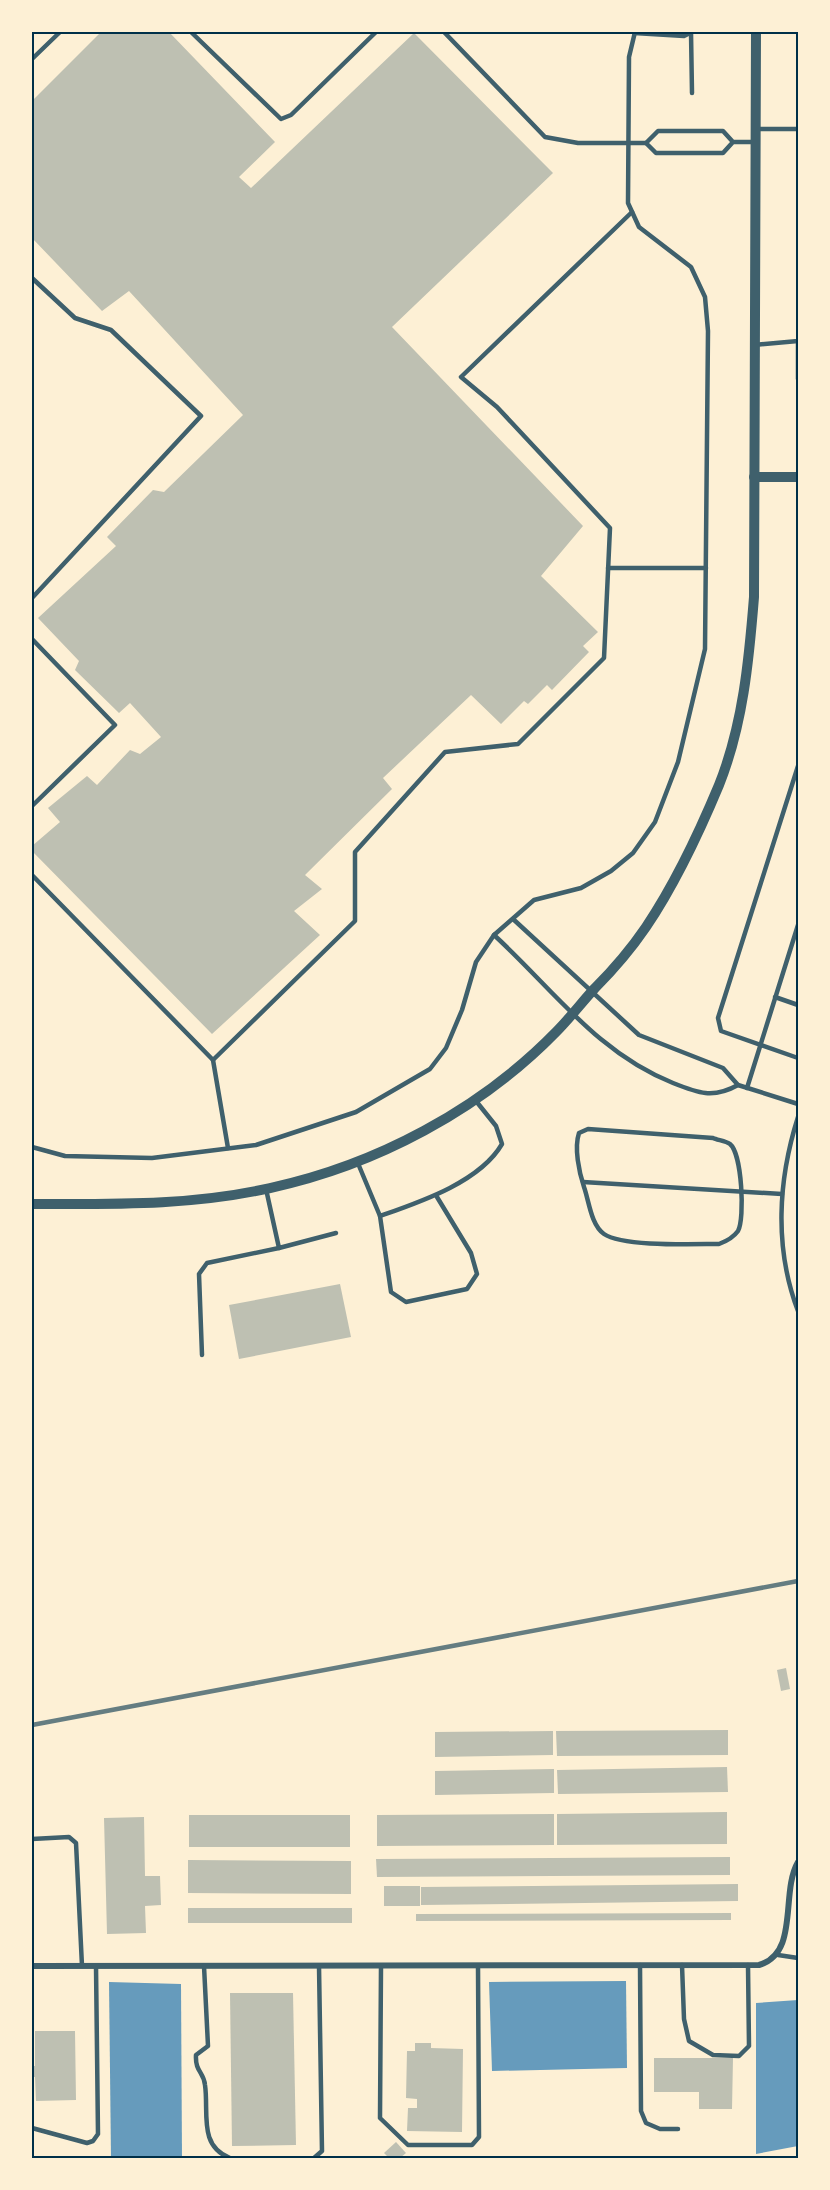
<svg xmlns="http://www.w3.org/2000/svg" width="830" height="2190" font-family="'Space Grotesk',sans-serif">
	<rect width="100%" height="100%" fill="#fdf0d5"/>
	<!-- water -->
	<g fill="#669bbc">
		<path d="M626,1981L627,2068L492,2071L489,1982Z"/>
		<path d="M109,1982L181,1984L182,2158H111Z"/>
		<path d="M798,2000V2146L756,2154V2003Z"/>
	</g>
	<!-- building -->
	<g fill="#bec0b2">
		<path d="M101,32H169L275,142L239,177L251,188L414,33L553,173L392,327L583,526L541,576L598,632L583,646L589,652L552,690L547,685L528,704L524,701L501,724L471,695L383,778L392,789L305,875L322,889L294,911L320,935L212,1034L32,851V846L60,822L48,808L87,776L97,785L130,750L140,754L161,737L130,703L119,713L75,670L79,661L38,618L116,546L107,537L153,490L164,492L243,415L129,291L102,311L32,238V101Z"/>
		<path d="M340,1284L351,1337L239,1359L229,1305Z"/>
		<path d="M786,1668L790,1689L781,1691L777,1670Z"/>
		<path d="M728,1730V1755L557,1756L556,1731Z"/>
		<path d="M553,1731V1755L435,1757V1732Z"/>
		<path d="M727,1767L728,1792L558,1794L557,1770Z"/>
		<path d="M554,1769V1793L435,1795V1771Z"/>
		<path d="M727,1812V1844L557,1845V1814Z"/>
		<path d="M554,1814V1845L377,1846V1815Z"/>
		<rect x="189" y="1815" width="161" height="32"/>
		<path d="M144,1817L145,1876H160L161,1905L145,1906L146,1933L107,1934L104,1818Z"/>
		<path d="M730,1857V1875L377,1877L376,1859Z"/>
		<path d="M188,1860L351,1861V1894L188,1893Z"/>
		<path d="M738,1884V1901L421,1905V1887Z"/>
		<rect x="384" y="1886" width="36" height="20"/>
		<rect x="188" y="1908" width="164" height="15"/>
		<path d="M731,1913V1920L416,1921V1914Z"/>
		<path d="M230,1993H293L296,2145L232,2146Z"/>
		<path d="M35,2031H75L76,2100L36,2101L35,2077H32V2066H35Z"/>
		<path d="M415,2043H431V2048L463,2049L462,2132L407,2131L408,2108H417V2099L406,2098L407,2051H415Z"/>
		<path d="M654,2058H733L732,2109H699V2092H654Z"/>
		<path d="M396,2142L406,2153L400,2158H389L384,2153Z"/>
	</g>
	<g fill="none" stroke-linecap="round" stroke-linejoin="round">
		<!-- service -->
		<g stroke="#3f606c" stroke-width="4.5">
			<path d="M191,32L281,119L291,115L376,32"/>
			<path d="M444,32L545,137L578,143H646"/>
			<path d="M691,32L692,93"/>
			<path d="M634,33L684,36L692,32"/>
			<path d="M32,59L60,32"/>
			<path d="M755,129H798"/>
			<path d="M733,142L723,153H656L646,143L658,131H723L733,142H755"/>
			<path d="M32,278L75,318L111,330L201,416L32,598"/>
			<path d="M798,340V379"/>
			<path d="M754,345L798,341"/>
			<path d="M608,568H706"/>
			<path d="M32,639L115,725L32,806"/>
			<path d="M798,766L718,1018L721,1031L798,1058"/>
			<path d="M32,875L213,1060L228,1148"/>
			<path d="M513,919L639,1035L723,1068L738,1085L798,1104"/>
			<path d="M494,935C553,989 597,1053 673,1083C698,1093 713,1099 738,1085"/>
			<path d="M775,997L798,1005"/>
			<path d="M213,1060L355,921V852L445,752L518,744L604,658L610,528L497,407L461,377L632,212"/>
			<path d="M747,1088L798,925"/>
			<path d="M798,1117C778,1180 774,1248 798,1311"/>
			<path d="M588,1129L713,1138C717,1140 726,1141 730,1144C742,1154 745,1218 738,1231C733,1238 727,1241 719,1244C694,1244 623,1247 604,1234C591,1225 589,1201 584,1187C579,1172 574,1148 579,1133Z"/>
			<path d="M32,1147L65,1156L152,1158L256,1145L356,1112L430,1069L446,1048L462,1010L476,962L494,935L534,900L581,888L611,871L633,853L655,822L678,762L705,649L708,331L705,297L691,267L639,227L628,203L629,57L635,32"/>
			<path d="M357,1161L380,1216C420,1202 480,1182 502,1144L496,1126L476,1101"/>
			<path d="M583,1182L782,1194"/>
			<path d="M266,1189L279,1248L336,1233"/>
			<path d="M380,1216L391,1292L406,1302L467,1289L477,1274L471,1253L437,1197"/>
			<path d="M202,1355L199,1274L207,1263L279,1248"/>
			<path d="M32,1839L69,1837L76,1843L82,1966"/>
			<path d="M778,1955L798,1958"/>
			<path d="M640,1965L641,2111L646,2123L660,2129H678"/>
			<path d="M682,1965L684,2019L689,2041L713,2055L739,2056L749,2046L748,1965"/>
			<path d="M204,1966L208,2046L196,2055C195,2072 204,2072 205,2085C209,2112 198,2146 230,2158"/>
			<path d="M381,1966L380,2118L408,2145H472L479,2137L478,1966"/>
			<path d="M32,2128L87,2143L93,2141L98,2134L96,1966"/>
			<path d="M314,2158L322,2151L319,1966"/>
		</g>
		<!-- minor -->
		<path stroke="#3f606c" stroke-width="6" d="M32,1966L759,1965C800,1953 780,1893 798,1862"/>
		<!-- tertiary -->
		<g stroke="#3f606c" stroke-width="10">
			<path d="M754,477H798"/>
			<path d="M32,1204C112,1204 191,1206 270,1188C376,1165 480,1110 556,1032C570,1018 582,1002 595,988C614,969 631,949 646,927C675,884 699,833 719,785C743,725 749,660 754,597L756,32"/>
		</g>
		<!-- rail -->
		<path stroke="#657d81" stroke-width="4.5" d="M32,1725L798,1581"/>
	</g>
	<!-- border -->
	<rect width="830" height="2190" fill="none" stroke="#fdf0d5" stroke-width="66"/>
	<rect x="33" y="33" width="764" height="2124" fill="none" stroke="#003049" stroke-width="2"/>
</svg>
